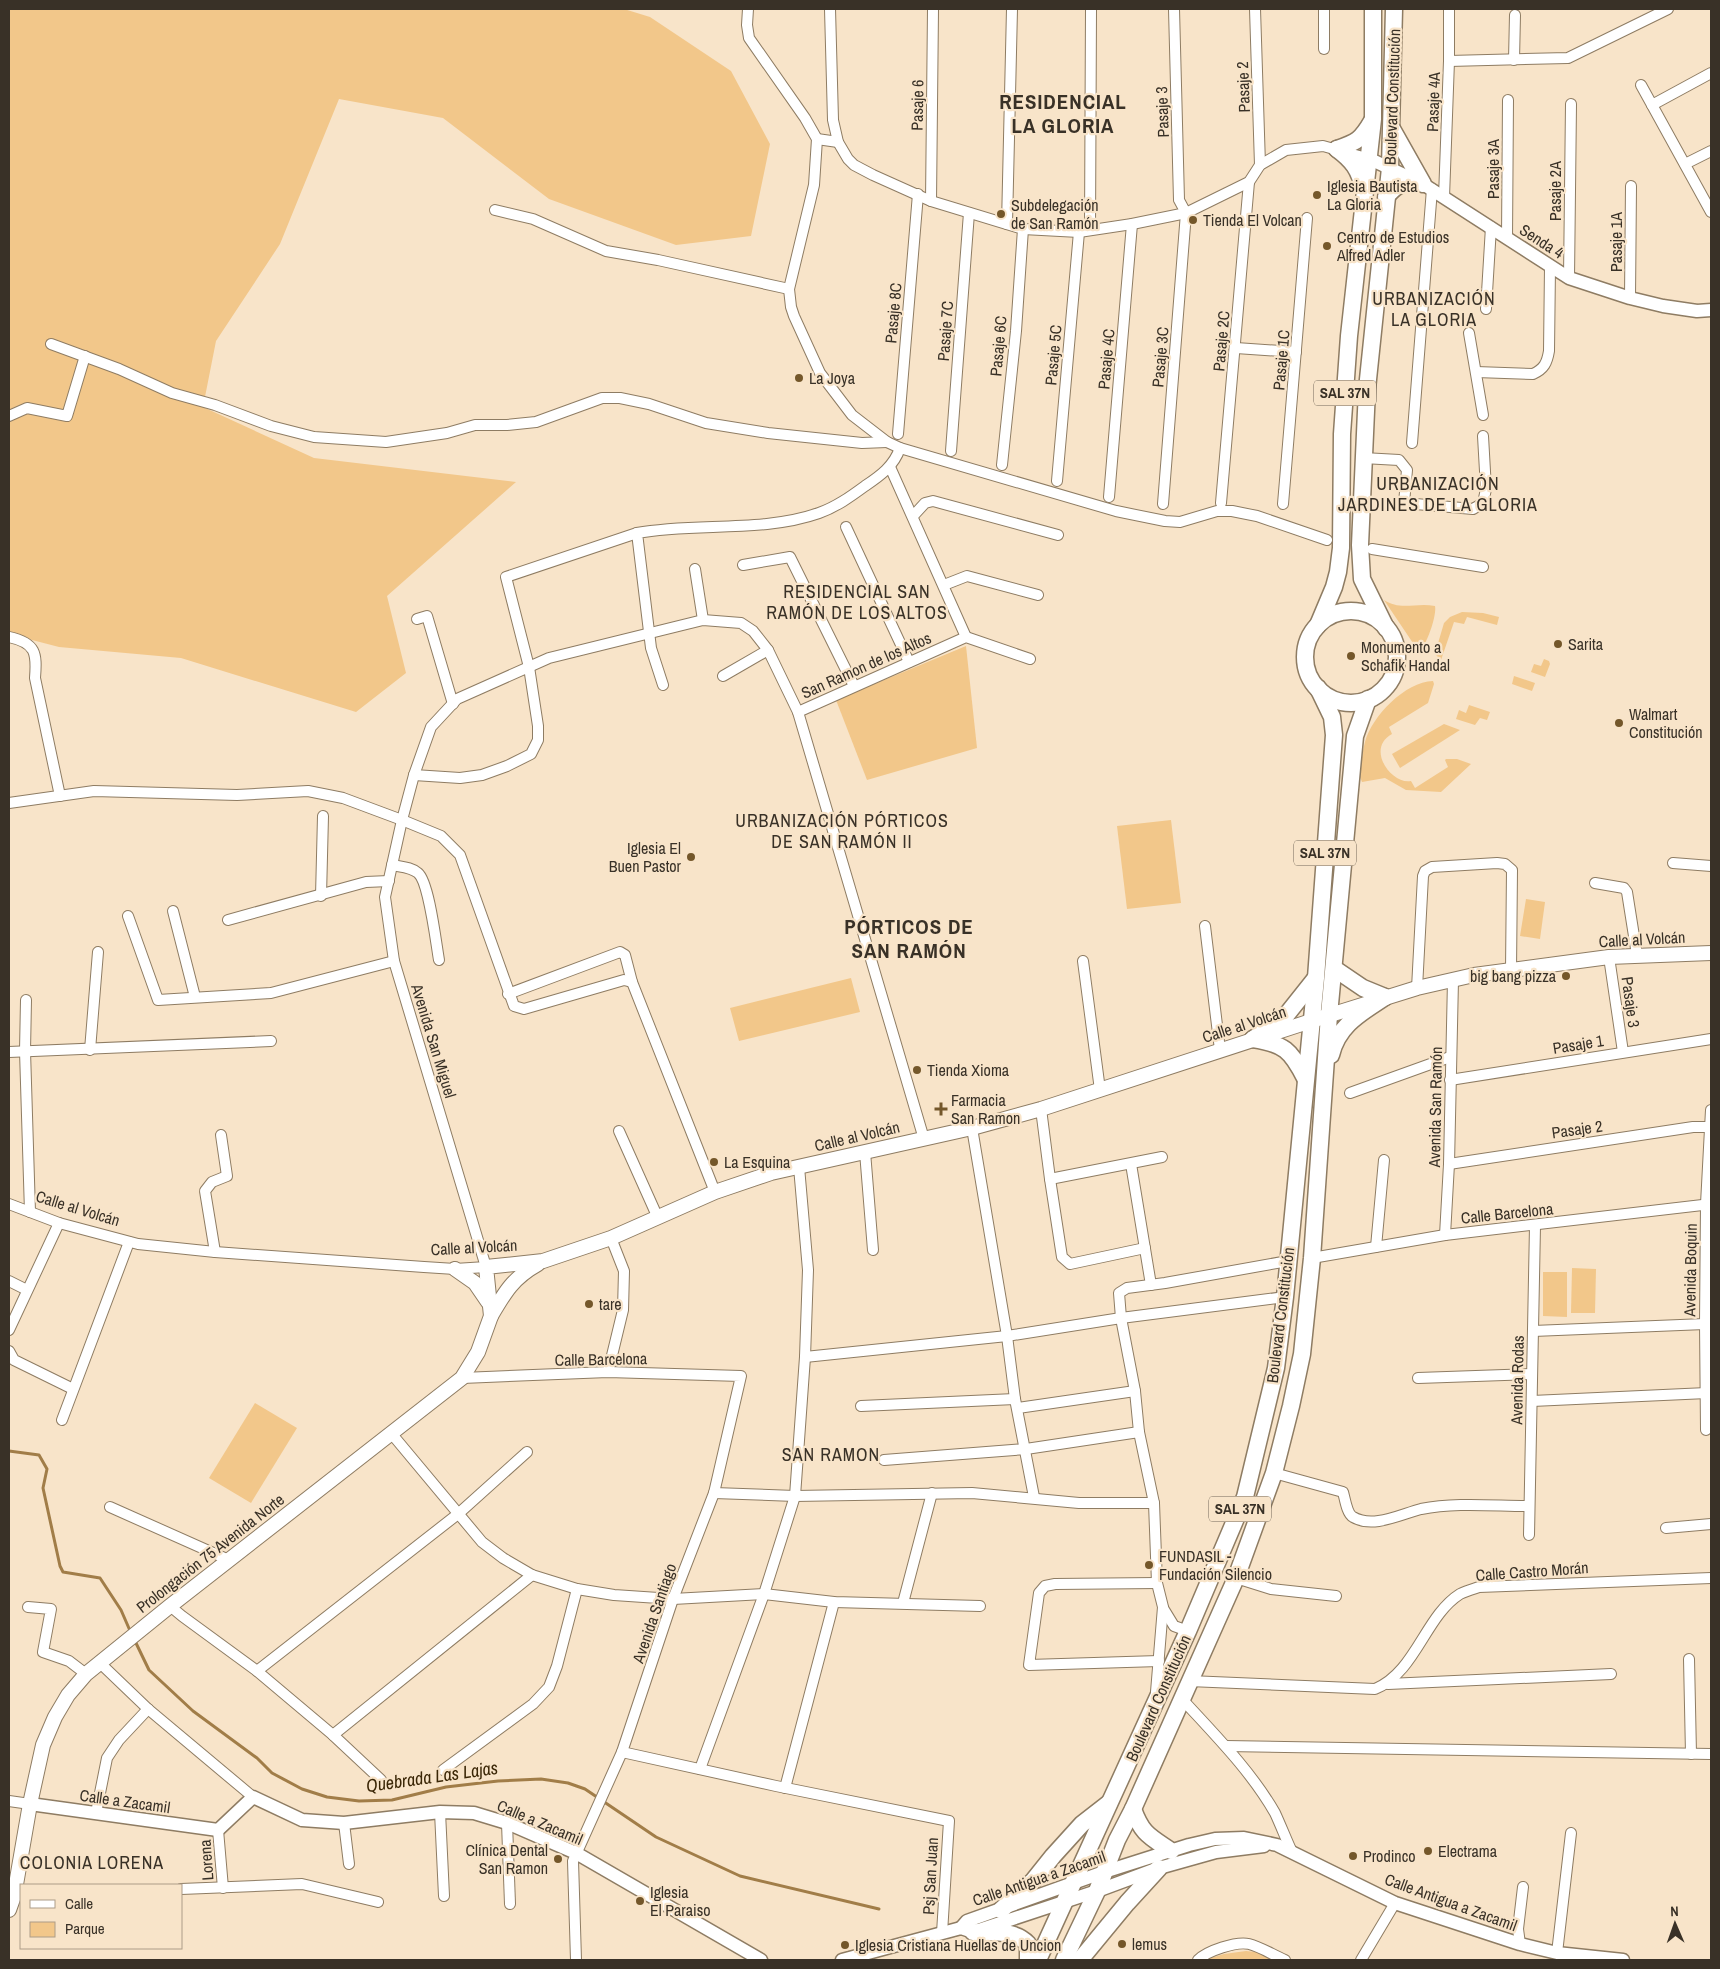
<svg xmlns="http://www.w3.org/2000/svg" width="1720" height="1969" font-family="'Archivo Narrow',sans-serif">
	<rect width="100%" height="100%" fill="#f8e4c9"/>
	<!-- green -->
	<g fill="#f2c78a">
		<path d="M9,9H624L650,17L731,71L770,144L751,236L676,245L549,199L443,118L339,99L280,244L216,341L203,407L314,458L516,482L387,596L406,673L356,712L181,658L59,647L9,634Z"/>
		<path d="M1384,600C1400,611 1417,602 1435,606C1437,614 1428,641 1422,648L1417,649Z"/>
		<path d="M1462,612L1483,613L1499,617L1497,625L1467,617L1464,624L1454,622L1441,660L1436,655V650L1444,623L1450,617Z"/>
		<path d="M966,646L977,748L867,780L836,700Z"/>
		<path d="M1544,659L1549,661L1550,664L1545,677L1531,672L1534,664L1541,666Z"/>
		<path d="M1514,676L1535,683L1532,691L1512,684Z"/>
		<path d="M1433,681L1434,684L1428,703L1389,727L1392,734C1365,749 1392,785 1411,781L1415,788L1448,767L1445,760L1446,759H1457L1471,764L1441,792L1406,790L1385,778L1362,782L1360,777C1361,766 1362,753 1365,742C1372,716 1405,682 1433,681Z"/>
		<path d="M1469,705L1490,712L1487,720L1480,718L1475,725L1456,719L1459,710L1466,713Z"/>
		<path d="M1444,724L1460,730L1400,768L1392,754Z"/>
		<path d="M1171,820L1181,903L1127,909L1117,826Z"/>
		<path d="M1526,899L1545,902L1540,939L1520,936Z"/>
		<path d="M851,978L860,1012L739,1041L730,1008Z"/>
		<path d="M1572,1268L1596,1269L1595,1313H1571Z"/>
		<path d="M1543,1272H1567V1317L1543,1316Z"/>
		<path d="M255,1403L297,1428L251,1503L209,1478Z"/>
		<path d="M1246,1951L1256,1952L1273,1960H1204L1224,1954Z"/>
	</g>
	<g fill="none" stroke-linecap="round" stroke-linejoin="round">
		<!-- stream -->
		<g stroke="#a17d48" stroke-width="3">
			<path d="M9,1451L39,1455L47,1469L43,1488L60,1566L63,1572L100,1578L121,1610L131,1633"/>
			<path d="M135,1641L149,1670L193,1711L257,1758L272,1773L302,1789L327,1797L359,1801L392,1800L446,1787L498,1781L541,1779L568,1783L585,1789L656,1837L740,1876L879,1909"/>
		</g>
		<!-- minor casing -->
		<g stroke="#8e7c63" stroke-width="12">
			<g id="minor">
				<path d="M748,9L747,25L749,38L805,118L817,139L814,185L789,289L791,307L794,316L820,373L852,415L887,442L900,448L1116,511L1165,521L1180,522L1217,511H1232L1257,516L1327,540"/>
				<path d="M830,9L833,120L838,142L848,159L854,165L873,175L931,201L1023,229L1079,232L1132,224L1186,213L1249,182L1260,165L1286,150L1323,146L1370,159"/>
				<path d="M1255,9L1260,165"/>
				<path d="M1324,9V49"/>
				<path d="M1514,60L1515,15"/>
				<path d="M1449,61L1568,58L1668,9"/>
				<path d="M1641,85L1711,212"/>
				<path d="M1652,105L1711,73"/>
				<path d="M817,139L838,142"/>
				<path d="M1685,164L1711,151"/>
				<path d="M1444,197L1449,61V9"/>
				<path d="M931,201L933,9"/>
				<path d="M495,210L533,219L606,251L658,260L789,289"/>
				<path d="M1007,224L1012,9"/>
				<path d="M1090,229L1091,9"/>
				<path d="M1507,238L1508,100"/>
				<path d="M1569,278L1571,104"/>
				<path d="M1630,298L1631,186"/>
				<path d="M1486,309L1491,227"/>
				<path d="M1469,333L1483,415"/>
				<path d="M51,344L119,369L172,393L215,405L271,426L314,437L386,442L447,433L475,425H507L536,422L602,398H620L649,404L706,423L768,433L862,443L887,442"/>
				<path d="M1236,348L1296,352"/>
				<path d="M1476,372L1533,374C1544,369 1547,363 1549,351L1550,267"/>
				<path d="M9,416L27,408L67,416L85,356"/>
				<path d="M898,434L918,194"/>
				<path d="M1412,443L1432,189"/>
				<path d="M951,451L969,213"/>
				<path d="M1363,458L1399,460L1407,470L1404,503L1473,509L1483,503L1486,489L1483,436"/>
				<path d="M1002,465L1016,331L1023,229"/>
				<path d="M890,467L966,637"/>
				<path d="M1057,481L1079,232"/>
				<path d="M1109,497L1132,224"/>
				<path d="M1221,503L1249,182"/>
				<path d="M1163,504L1186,213L1179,200L1174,9"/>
				<path d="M1283,504L1307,218"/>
				<path d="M913,516L925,503L933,501L1058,535"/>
				<path d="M846,527L909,662"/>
				<path d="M1372,549L1483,567"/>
				<path d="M743,565L790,557L854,686"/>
				<path d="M695,569L703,620"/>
				<path d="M944,585L967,576L1038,595"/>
				<path d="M417,619L427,616L453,704"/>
				<path d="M9,637C36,643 37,653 35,678L60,796"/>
				<path d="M723,676L768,650"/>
				<path d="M663,685L651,648L637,533C695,522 762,533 819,513C836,507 850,497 865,486C880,476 894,466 900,448"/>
				<path d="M798,712L966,637L1030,659"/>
				<path d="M414,775L460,778L482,775L507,766L531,754L538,740V726L529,667L506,577L637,533"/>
				<path d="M9,803L94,791L237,795L308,791L343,798L402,820L441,836L460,855L514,1006L524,1009L624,980L632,982"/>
				<path d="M1673,863L1711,866"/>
				<path d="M392,865C401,867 411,867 418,873C429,882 436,943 439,960"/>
				<path d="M1595,883L1624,888L1627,892L1637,955"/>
				<path d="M321,896L323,816"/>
				<path d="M173,911L195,997"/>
				<path d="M128,916L158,1000L271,993L394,961"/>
				<path d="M228,920L366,882L389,881"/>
				<path d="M1205,926L1220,1050"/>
				<path d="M1609,957L1623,1052"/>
				<path d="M1083,961L1100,1090"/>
				<path d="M1417,988L1423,876L1425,871L1432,867L1497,863L1505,864L1512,870L1511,970"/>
				<path d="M508,994L620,952L625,955L632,982L715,1192"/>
				<path d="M26,1000L25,1051L30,1212"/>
				<path d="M90,1050L98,952"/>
				<path d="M9,1052L271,1041"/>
				<path d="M1450,1080L1711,1039"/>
				<path d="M1350,1093L1450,1057"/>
				<path d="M1041,1109L1050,1179L1062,1257L1070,1264L1145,1248"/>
				<path d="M972,1128L1007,1336L1015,1399L1034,1497"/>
				<path d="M619,1131L658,1218"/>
				<path d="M865,1152L873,1250"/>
				<path d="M1131,1164L1151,1285"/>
				<path d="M1449,1164L1693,1127H1710"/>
				<path d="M1050,1179L1162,1157"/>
				<path d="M9,1204L59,1223L138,1244L215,1252L424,1267L455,1269L486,1267L394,961L385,897L402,820L414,775L431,727L457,699L549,658L703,620L741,623L753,631L768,650L798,712L924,1139"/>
				<path d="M1445,1235L1449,1164L1453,980"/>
				<path d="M1376,1247L1384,1160"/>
				<path d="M215,1252L205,1191L212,1182L227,1176L221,1135"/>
				<path d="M1312,1258L1445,1235L1711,1204"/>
				<path d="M9,1281L27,1290"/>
				<path d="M9,1330L59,1223"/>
				<path d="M1533,1331L1705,1324"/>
				<path d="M9,1351L14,1360L73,1389"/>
				<path d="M805,1357L1007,1336L1121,1318L1285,1297"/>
				<path d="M608,1372L623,1310L624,1271L611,1238"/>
				<path d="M462,1378L608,1372L741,1376L714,1493L673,1599L622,1752L573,1861L576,1960"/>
				<path d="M1418,1378L1532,1374"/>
				<path d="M1532,1401L1707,1393"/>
				<path d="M861,1406L1015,1399"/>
				<path d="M1018,1408L1135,1391"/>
				<path d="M62,1420L129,1242"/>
				<path d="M1706,1430L1705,1324L1706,1204L1711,1110"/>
				<path d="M391,1433L482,1542L503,1558L532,1575L577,1589L614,1595L673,1599L764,1594L834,1602L980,1606"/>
				<path d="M884,1460L1026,1449L1139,1432"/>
				<path d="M1274,1473L1343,1492C1345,1499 1347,1514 1353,1517C1373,1529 1401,1514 1421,1509C1456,1502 1494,1506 1529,1506"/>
				<path d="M714,1493L795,1496L972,1493L1079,1503H1154"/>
				<path d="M110,1507L229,1560"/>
				<path d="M1666,1528L1711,1524"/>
				<path d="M1529,1535L1535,1226"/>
				<path d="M1236,1578L1271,1589L1336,1596"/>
				<path d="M1157,1583L1055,1584L1045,1586L1039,1593L1029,1665L1159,1661"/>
				<path d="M903,1603L932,1493"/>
				<path d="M170,1606L182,1616L257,1671L333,1735L381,1780"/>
				<path d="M28,1607L51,1609L43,1652L69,1661L86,1674"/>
				<path d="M1163,1608L1174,1626L1188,1631"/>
				<path d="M1689,1659L1691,1754"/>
				<path d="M100,1663L148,1709L253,1797"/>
				<path d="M257,1671L458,1514L527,1452"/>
				<path d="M1189,1681L1375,1689C1416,1672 1425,1616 1460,1594C1466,1591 1473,1589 1479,1587L1711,1578"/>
				<path d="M1388,1684L1611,1674"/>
				<path d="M1156,1692L1163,1607L1157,1583L1154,1503L1139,1432L1135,1391L1121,1318L1119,1293L1127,1288L1165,1283L1288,1261"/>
				<path d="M1182,1699C1215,1735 1251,1771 1275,1813C1281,1826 1286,1839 1292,1852"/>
				<path d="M333,1735L532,1575"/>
				<path d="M1226,1746L1711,1754"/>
				<path d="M622,1752L776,1786L949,1821L942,1933"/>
				<path d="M700,1769L764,1594L795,1496L805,1357L808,1270L799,1167"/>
				<path d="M443,1770L533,1704L549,1687L557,1666L577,1589"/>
				<path d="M785,1788L834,1602"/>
				<path d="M9,1801L30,1804"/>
				<path d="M440,1812L444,1896"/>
				<path d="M96,1813L107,1758L119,1740L148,1709"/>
				<path d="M344,1823L349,1864"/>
				<path d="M507,1823L510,1904"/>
				<path d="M218,1830L223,1888"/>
				<path d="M181,1889L302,1884L378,1902"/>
				<path d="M1520,1944L1518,1929L1523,1887"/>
				<path d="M1557,1953L1571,1833"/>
				<path d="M1198,1960C1207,1951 1236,1941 1249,1944C1261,1947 1273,1955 1285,1960"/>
				<path d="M1361,1960L1395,1903"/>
			</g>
		</g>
		<!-- tertiary casing -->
		<g stroke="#8e7c63" stroke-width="15">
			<g id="tertiary">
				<path d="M1370,159L1423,184L1569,278L1630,298L1663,306L1697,311L1711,310"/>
				<path d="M30,1804L218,1830L253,1797L302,1820L344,1823L440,1812L474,1813L507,1823L576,1853L761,1960"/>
				<path d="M961,1928L967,1921L1104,1872L1189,1845L1215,1839L1244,1838L1277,1845L1395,1903L1520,1944L1557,1953L1623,1960"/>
				<path d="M842,1960L961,1928L973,1932L1097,1891L1159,1868L1216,1852L1264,1846"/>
			</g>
		</g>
		<!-- secondary casing -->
		<g stroke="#8e7c63" stroke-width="16">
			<g id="secondary">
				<path d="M455,1269L475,1283L488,1302"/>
				<path d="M491,1316C505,1292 513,1278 538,1264"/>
				<path d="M9,1910L14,1896L30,1804L43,1745L55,1717L68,1695L86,1674L170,1606L462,1378L478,1352L491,1316L486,1267L543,1261L611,1238L715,1192L771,1173L972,1128L1041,1109L1311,1021L1417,988L1474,975L1609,957L1711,953"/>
			</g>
		</g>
		<!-- trunk casing -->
		<g stroke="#8e7c63" stroke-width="19">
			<g id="trunk">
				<path d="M1392,129L1423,184"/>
				<path d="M1337,149C1352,160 1360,170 1363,189"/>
				<path d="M1337,149C1357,142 1361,140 1372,121"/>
				<path d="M1386,197C1395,186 1402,182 1417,181"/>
				<circle cx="1351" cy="657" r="46"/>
				<path d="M1318,625L1334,587L1338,572L1341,548L1342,434L1349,336L1373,119V9"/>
				<path d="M1386,628L1362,579L1360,545L1367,389L1390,168L1394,9"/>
				<path d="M1335,969L1363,988L1385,997"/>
				<path d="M1253,1039L1284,1018L1315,979"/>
				<path d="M1253,1039C1284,1044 1291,1050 1305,1078"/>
				<path d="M1331,1055C1338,1025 1361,1013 1385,997"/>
				<path d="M1133,1809C1142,1834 1149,1836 1171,1851"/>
				<path d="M1001,1910L1033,1881L1053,1856L1082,1824L1109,1803"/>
				<path d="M973,1932C992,1933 1014,1929 1028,1944V1960"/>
				<path d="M1038,1960L1188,1631L1245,1497L1276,1368L1285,1297L1316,978L1334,735L1332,717L1318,688"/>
				<path d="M1064,1960L1097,1891L1117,1840L1133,1809L1236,1578L1274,1473L1291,1406L1302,1354L1312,1258L1329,1015L1355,736L1368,699"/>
				<path d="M1080,1960L1127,1903L1159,1868"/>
			</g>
		</g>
		<!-- minor -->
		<use href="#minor" stroke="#fff" stroke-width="10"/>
		<!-- tertiary -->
		<use href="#tertiary" stroke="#fff" stroke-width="12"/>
		<!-- secondary -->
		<use href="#secondary" stroke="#fff" stroke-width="14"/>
		<!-- trunk -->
		<use href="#trunk" stroke="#fff" stroke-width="16"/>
	</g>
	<!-- markers -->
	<g fill="#74572a" stroke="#f8e4c9" stroke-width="2">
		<circle cx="1317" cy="195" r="5"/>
		<circle cx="1001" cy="214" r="5"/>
		<circle cx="1193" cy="220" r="5"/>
		<circle cx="1327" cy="246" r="5"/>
		<circle cx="799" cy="378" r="5"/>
		<circle cx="1558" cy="644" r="5"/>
		<circle cx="1351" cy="656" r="5"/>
		<circle cx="1619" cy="723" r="5"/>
		<circle cx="691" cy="857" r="5"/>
		<circle cx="1566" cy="976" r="5"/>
		<circle cx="917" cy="1070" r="5"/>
		<path d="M938.5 1101.5h5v5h5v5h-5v5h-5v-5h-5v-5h5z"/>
		<circle cx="714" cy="1162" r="5"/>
		<circle cx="589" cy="1304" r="5"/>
		<circle cx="1149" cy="1565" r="5"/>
		<circle cx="1428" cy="1851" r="5"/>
		<circle cx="1353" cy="1856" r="5"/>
		<circle cx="558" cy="1859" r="5"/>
		<circle cx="640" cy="1901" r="5"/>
		<circle cx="1122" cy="1944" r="5"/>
		<circle cx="845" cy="1945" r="5"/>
	</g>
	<g text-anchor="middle" stroke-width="4.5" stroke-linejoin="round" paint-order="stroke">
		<!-- shield labels -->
		<g fill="#f8e4c9" stroke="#726758" stroke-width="1">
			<rect x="1314" y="380.5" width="62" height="25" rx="4"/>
			<rect x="1294" y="840.5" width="62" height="25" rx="4"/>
			<rect x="1209" y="1496.5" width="62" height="25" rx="4"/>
		</g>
		<g font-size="15" font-weight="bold" fill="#393127">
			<text x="1345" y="398">SAL 37N</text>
			<text x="1325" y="858">SAL 37N</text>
			<text x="1240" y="1514">SAL 37N</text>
		</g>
		<!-- street labels -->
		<g font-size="16" fill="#393127" stroke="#f8e4c9">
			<text transform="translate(1243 87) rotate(-92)" y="6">Pasaje 2</text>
			<text transform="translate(1392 97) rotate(-88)" y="6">Boulevard Constitución</text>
			<text transform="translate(1433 102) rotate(-88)" y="6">Pasaje 4A</text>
			<text transform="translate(917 105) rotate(-89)" y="6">Pasaje 6</text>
			<text transform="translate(1162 112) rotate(-92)" y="6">Pasaje 3</text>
			<text transform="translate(1493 169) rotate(-90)" y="6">Pasaje 3A</text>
			<text transform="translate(1555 191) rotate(-90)" y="6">Pasaje 2A</text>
			<text transform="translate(1542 241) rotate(33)" y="6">Senda 4</text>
			<text transform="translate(1616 242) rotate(-90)" y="6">Pasaje 1A</text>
			<text transform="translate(893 313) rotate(-85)" y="6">Pasaje 8C</text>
			<text transform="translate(945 331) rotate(-86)" y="6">Pasaje 7C</text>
			<text transform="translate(1221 341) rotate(-85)" y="6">Pasaje 2C</text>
			<text transform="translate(998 346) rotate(-85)" y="6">Pasaje 6C</text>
			<text transform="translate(1053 355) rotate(-85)" y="6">Pasaje 5C</text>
			<text transform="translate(1160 357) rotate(-85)" y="6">Pasaje 3C</text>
			<text transform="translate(1106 359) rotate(-85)" y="6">Pasaje 4C</text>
			<text transform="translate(1281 360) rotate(-85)" y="6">Pasaje 1C</text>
			<text transform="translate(866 665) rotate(-24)" y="6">San Ramon de los Altos</text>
			<text transform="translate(1642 939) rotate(-3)" y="6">Calle al Volcán</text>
			<text transform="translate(1631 1002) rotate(82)" y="6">Pasaje 3</text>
			<text transform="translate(1244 1024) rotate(-18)" y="6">Calle al Volcán</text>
			<text transform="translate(434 1041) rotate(73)" y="6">Avenida San Miguel</text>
			<text transform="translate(1578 1044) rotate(-9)" y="6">Pasaje 1</text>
			<text transform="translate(1435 1107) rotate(-89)" y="6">Avenida San Ramón</text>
			<text transform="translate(1577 1129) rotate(-8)" y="6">Pasaje 2</text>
			<text transform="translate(857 1136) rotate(-13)" y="6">Calle al Volcán</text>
			<text transform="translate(78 1208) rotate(17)" y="6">Calle al Volcán</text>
			<text transform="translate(1507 1213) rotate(-6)" y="6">Calle Barcelona</text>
			<text transform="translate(474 1247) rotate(-3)" y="6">Calle al Volcán</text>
			<text transform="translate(1690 1270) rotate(-89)" y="6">Avenida Boquin</text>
			<text transform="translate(1280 1315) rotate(-83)" y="6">Boulevard Constitución</text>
			<text transform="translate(601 1359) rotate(-1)" y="6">Calle Barcelona</text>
			<text transform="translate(1517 1380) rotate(-89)" y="6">Avenida Rodas</text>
			<text transform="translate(210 1553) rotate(-38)" y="6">Prolongación 75 Avenida Norte</text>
			<text transform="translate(1532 1571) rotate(-4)" y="6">Calle Castro Morán</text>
			<text transform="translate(654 1613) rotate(-71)" y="6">Avenida Santiago</text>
			<text transform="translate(1158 1698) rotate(-66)" y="6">Boulevard Constitución</text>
			<text transform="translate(125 1801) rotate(8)" y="6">Calle a Zacamil</text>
			<text transform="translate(540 1822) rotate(23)" y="6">Calle a Zacamil</text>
			<text transform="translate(206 1860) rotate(-94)" y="6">Lorena</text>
			<text transform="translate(930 1876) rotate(-87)" y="6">Psj San Juan</text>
			<text transform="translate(1039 1878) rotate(-19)" y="6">Calle Antigua a Zacamil</text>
			<text transform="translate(1451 1902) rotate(20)" y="6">Calle Antigua a Zacamil</text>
		</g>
		<!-- poi labels -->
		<g font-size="16" fill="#393127" stroke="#f8e4c9" text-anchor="start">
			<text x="1327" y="192">Iglesia Bautista<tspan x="1327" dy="18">La Gloria</tspan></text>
			<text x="1011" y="211">Subdelegación<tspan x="1011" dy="18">de San Ramón</tspan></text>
			<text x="1203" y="226">Tienda El Volcan</text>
			<text x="1337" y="243">Centro de Estudios<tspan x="1337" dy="18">Alfred Adler</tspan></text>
			<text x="809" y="384">La Joya</text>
			<text x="1568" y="650">Sarita</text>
			<text x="1361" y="653">Monumento a<tspan x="1361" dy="18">Schafik Handal</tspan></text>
			<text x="1629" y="720">Walmart<tspan x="1629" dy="18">Constitución</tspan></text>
			<text x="681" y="854" text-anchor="end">Iglesia El<tspan x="681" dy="18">Buen Pastor</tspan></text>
			<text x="1556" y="982" text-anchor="end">big bang pizza</text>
			<text x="927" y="1076">Tienda Xioma</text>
			<text x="951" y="1106">Farmacia<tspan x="951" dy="18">San Ramon</tspan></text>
			<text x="724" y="1168">La Esquina</text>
			<text x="599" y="1310">tare</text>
			<text x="1159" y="1562">FUNDASIL -<tspan x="1159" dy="18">Fundación Silencio</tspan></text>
			<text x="548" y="1856" text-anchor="end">Clínica Dental<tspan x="548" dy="18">San Ramon</tspan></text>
			<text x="1438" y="1857">Electrama</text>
			<text x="1363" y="1862">Prodinco</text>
			<text x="650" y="1898">Iglesia<tspan x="650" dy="18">El Paraiso</tspan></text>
			<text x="1132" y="1950">lemus</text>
			<text x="855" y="1951">Iglesia Cristiana Huellas de Uncion</text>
		</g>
		<!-- neighbourhood labels -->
		<g font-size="18" letter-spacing="1" fill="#393127" stroke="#f8e4c9">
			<text x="1434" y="305">URBANIZACIÓN<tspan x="1434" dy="21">LA GLORIA</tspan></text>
			<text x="1438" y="490">URBANIZACIÓN<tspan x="1438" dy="21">JARDINES DE LA GLORIA</tspan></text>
			<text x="857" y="598">RESIDENCIAL SAN<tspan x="857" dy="21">RAMÓN DE LOS ALTOS</tspan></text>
			<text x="842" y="827">URBANIZACIÓN PÓRTICOS<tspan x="842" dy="21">DE SAN RAMÓN II</tspan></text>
			<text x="831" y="1461">SAN RAMON</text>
			<text x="92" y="1869">COLONIA LORENA</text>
		</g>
		<!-- water labels -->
		<g font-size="18" font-style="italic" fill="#3a2606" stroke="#f8e4c9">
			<text transform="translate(432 1777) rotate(-8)" y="6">Quebrada Las Lajas</text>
		</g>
		<!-- district labels -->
		<g font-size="21" font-weight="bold" letter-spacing="1" fill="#393127" stroke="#f8e4c9">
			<text x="1063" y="109">RESIDENCIAL<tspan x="1063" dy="24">LA GLORIA</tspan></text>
			<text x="909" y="934">PÓRTICOS DE<tspan x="909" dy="24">SAN RAMÓN</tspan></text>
		</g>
	</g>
	<!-- border -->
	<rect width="1720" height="1969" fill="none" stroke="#393127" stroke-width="20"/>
	<!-- legend -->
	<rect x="20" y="1884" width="162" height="65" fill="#f8e4c9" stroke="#ac9c88"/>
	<rect x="30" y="1900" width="25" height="8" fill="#ffffff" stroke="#ac9c88"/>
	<text x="65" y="1909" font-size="15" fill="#393127">Calle</text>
	<rect x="30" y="1922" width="25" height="15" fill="#f2c78a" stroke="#ac9c88"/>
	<text x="65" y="1934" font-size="15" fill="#393127">Parque</text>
	<!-- north arrow -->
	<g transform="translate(1675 1924) rotate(358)" stroke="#f8e4c9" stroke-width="4" paint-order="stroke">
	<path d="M0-4L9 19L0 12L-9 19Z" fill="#393127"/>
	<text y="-8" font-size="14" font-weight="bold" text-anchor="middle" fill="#393127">N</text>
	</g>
</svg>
